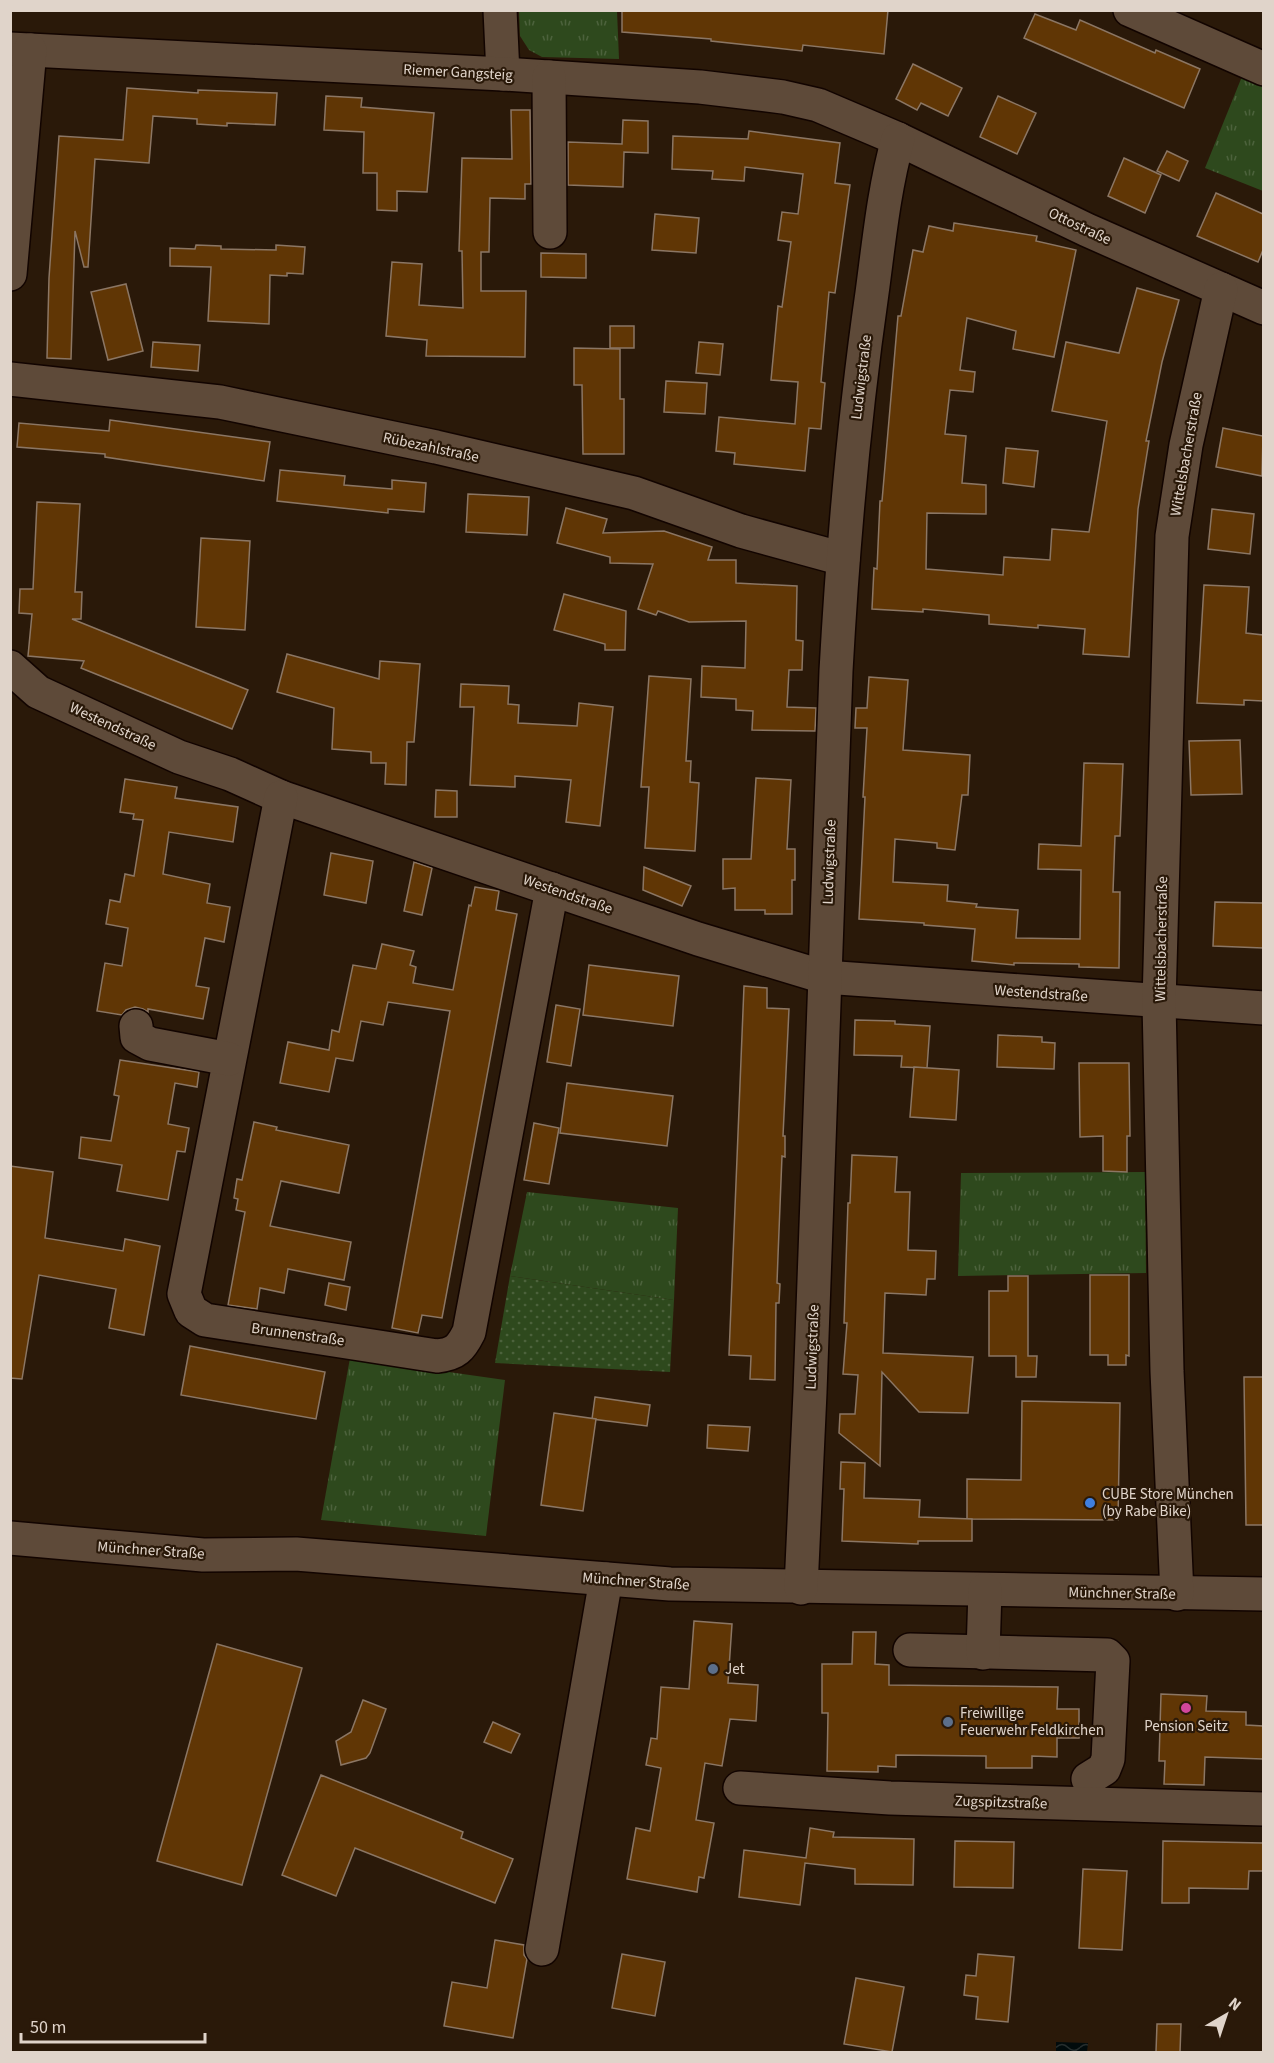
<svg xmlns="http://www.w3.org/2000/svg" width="1274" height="2063" font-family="'Source Sans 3',sans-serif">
	<defs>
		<pattern id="grass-tufts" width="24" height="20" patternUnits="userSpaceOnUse" patternTransform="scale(1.5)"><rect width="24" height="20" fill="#2e491d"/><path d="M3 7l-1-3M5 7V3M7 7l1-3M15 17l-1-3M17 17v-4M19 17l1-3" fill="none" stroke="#4c623c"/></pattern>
		<pattern id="park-dots" width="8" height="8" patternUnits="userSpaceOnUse" patternTransform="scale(1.5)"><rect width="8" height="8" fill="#2e491d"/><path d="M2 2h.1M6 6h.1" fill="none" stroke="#4c623c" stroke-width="1.8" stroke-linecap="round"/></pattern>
		<pattern id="water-waves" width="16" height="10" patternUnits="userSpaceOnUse" patternTransform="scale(1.5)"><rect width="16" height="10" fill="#010b0c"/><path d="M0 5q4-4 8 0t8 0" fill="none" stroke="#262e2e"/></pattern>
	</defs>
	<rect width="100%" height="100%" fill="#2a1909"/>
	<!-- grass -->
	<g fill="url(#grass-tufts)">
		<path d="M519,11H617L619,59L542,57L529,50L520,36Z"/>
		<path d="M1243,74L1263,82V191L1205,168Z"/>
		<path d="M1145,1172L1146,1273L958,1276L961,1173Z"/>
		<path d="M527,1192L678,1208L674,1300L510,1276Z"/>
		<path d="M350,1358L505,1380L486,1536L321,1520Z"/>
	</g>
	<!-- park -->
	<path fill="url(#park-dots)" d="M510,1276L674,1300L670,1372L495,1363Z"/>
	<!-- water -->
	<path fill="url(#water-waves)" d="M1056,2042L1088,2043L1087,2052H1056Z"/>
	<!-- building -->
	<g fill="#603605" stroke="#8b7664" stroke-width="1.5">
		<path d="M622,10H888L884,54L803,45L802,51L711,41V39L622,32Z"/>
		<path d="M1035,14L1076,30L1080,20L1155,53L1156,50L1200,69L1184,108L1024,38Z"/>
		<path d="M913,64L962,88L948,116L921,103L917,110L896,99Z"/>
		<path d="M127,88L198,93V90L277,93L275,125L227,123V126L197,124V119L153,116L149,163L95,159L88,267H84L75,231L71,359L47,358L49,278L59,136L123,140Z"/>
		<path d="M326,96L362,98L361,107L434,113L427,192L397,191V211L377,210V173H363L364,132L324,130Z"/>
		<path d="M998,96L1036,113L1017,154L980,137Z"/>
		<path d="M511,110H530L531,184H525V199L490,198L489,252H481V291H526L525,357L426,356L427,340L386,336L392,262L422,264L419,305L463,308L462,251H459L462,158L512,159Z"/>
		<path d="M623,120L648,121V153L624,152L623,187L568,185V142L622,144Z"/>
		<path d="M749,131L840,143L835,183L850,185L835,293L829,292L821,382L825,383L821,429L809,428L805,471L734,464L735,453L716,451L719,417L795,424L798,382L771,380L778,306L782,307L791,242L778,240L782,212L798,214L803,174L745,167L744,181L712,179L713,171L672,169L673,136L748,139Z"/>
		<path d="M1167,151L1188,161L1179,181L1157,171Z"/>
		<path d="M1124,158L1161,175L1145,213L1108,196Z"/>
		<path d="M1216,193L1263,214V250L1258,262L1197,236Z"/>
		<path d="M655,214L699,218L696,253L652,250Z"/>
		<path d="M954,223L1037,236L1036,241L1076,250L1054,357L1013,349L1016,331L967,318L960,370L975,372L973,392L950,390L945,434L966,436L962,483L986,485V514L927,513L926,569L1003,575L1004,557L1050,560L1052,529L1089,532L1107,421L1052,411L1066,342L1119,353L1137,288L1179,300L1162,362L1146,441H1149L1138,509L1129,657L1083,654L1085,629L1038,625V628L989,624V615L923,609V612L872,609L874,568L877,569L880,501H882L898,316H901L913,250L923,252L929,226L953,231Z"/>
		<path d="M196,245L221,246V249L276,250V245L305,247L303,274L287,273V276L270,275L269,324L208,321L211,267L170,266V248L195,249Z"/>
		<path d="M541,253L586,254V278L541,277Z"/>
		<path d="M126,284L143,351L108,360L91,292Z"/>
		<rect x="610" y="326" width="24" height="22"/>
		<path d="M153,342L200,345L198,371L151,367Z"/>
		<path d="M699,342L723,344L720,375L696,373Z"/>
		<path d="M574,348L620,349V399H624V454H583L582,385H574Z"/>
		<path d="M666,381L707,383L705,414L664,412Z"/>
		<path d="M110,420L270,442L264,481L105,457V454L17,447L19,423L109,431Z"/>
		<path d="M1223,428L1263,436L1262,476L1216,467Z"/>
		<path d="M1006,448L1038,451L1034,487L1003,483Z"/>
		<path d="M280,470L345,476L344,485L392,489V480L426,483L424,512L388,509V513L277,501Z"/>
		<path d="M468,494L529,497L527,535L466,532Z"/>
		<path d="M37,502L80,504L75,592H82L81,619H72L248,690L232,729L81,668L84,661L28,656L32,614L19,613L20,589H33Z"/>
		<path d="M566,508L607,519L603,533L664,531L712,547L708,560H736V583L797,586L796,640L803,641L802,670H789L787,707L816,708L815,731L752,730L753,711L736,710V699L701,697L702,666L745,668L746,621L689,622L658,611L656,615L638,609L653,564L610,563V557L557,543Z"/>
		<path d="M1212,509L1254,514L1250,554L1208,549Z"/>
		<path d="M201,538L250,541L245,630L196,627Z"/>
		<path d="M1204,585L1249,587L1246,633L1263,635V701L1244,700V705L1197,703Z"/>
		<path d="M564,594L626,611L625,650H605V644L554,630Z"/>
		<path d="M287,654L379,679L380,661L420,664L414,742H407L406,785L385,784L386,763H371V752L332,749L334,708L277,692Z"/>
		<path d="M649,676L691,679L686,761H691L690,782L699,783L695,851L645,848L649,787H641Z"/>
		<path d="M869,677L908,680L903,750L970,755L968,795H962L955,850L937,848V843L895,839L893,882L948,885L947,901L977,904L976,907L1018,910L1016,938L1080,939L1081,870L1038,869L1039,844L1081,846L1084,763L1123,764L1120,836H1115L1113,892H1120L1119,968L1079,967V964L1014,963V965L972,961L975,929L924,925V923L859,919L865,797H863L867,728H855L856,708H867Z"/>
		<path d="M461,684L509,686L508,704L519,705L518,723L577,726L579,703L613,707L600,826L566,822L571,780L515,776V787L470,785L474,707H460Z"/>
		<path d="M1240,740L1242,794L1191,795L1189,741Z"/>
		<path d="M756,778L791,780L787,849H795V880H792V914H765V910H735V888L723,889V859H751Z"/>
		<path d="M125,779L177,787L175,798L238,807L233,842L169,832L163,874L210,884L207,903L230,907L224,942L205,938L196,986L209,988L203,1019L148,1009V1012L143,1009L135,1007L126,1010L122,1015L97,1011L105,963L122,966L128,928L106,924L110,900L120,902L125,874L134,876L143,820L133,819L134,814L120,812Z"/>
		<path d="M436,790L457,791V817H435Z"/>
		<path d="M331,853L373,861L366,903L324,895Z"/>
		<path d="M414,862L432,868L422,915L404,911Z"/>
		<path d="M644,867L691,886L682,906L643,890Z"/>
		<path d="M475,887L499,891L496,910L517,914L442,1318L422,1315L418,1333L392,1328L450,1011L388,1002L383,1025L361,1021L353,1061L336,1058L329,1092L280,1083L288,1042L329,1050L332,1030L339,1032L353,965L376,969L382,944L414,951L410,965L416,967L413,983L453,990L469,905L471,906Z"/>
		<path d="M1215,902L1263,903V948L1213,946Z"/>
		<path d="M589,965L679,976L673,1026L583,1015Z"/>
		<path d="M744,986L767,988V1008L789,1009L783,1136H785V1157L782,1156L778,1256L777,1283L780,1284L779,1303H776L775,1380L750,1379L751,1356L729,1355Z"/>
		<path d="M556,1005L580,1009L571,1066L547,1062Z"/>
		<path d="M855,1020L895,1021V1024L930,1026L927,1068L901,1067L902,1056L854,1055Z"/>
		<path d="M998,1035L1042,1037V1042L1055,1043L1054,1069L997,1067Z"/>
		<path d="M120,1060L199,1072L197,1087L175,1083L168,1124L189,1128L185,1152L177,1151L168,1200L117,1191L122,1165L79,1158L81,1137L111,1141L119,1096L114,1095Z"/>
		<path d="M1079,1063H1129L1130,1136H1127V1172L1103,1171V1136L1080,1137Z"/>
		<path d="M914,1067L959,1070L956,1120L910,1117Z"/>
		<path d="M567,1083L673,1096L667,1146L560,1133Z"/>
		<path d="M254,1122L277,1127L276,1130L349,1145L339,1193L281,1181L270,1226L351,1242L344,1280L288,1269L284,1293L260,1288L257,1309L228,1305L245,1212L236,1210L238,1199L234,1198L237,1179L242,1180Z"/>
		<path d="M534,1123L559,1128L549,1184L524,1180Z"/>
		<path d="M852,1155L897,1157L895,1192H910L908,1250L936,1251L935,1279H927L926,1295L885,1293L883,1353L973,1357L968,1413L919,1412L882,1372L880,1466L839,1433L840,1414H855L858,1375L843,1374L847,1323H844L848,1203H850Z"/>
		<path d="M10,1166L53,1172L45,1238L123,1251L125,1239L160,1246L144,1335L109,1328L116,1289L39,1275L22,1379L10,1378Z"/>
		<path d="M1090,1275H1129V1356L1126,1355V1365H1108V1355H1090Z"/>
		<path d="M1008,1276H1028V1356H1037L1036,1377H1016V1356H989V1291H1008Z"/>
		<path d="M329,1283L350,1287L346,1310L325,1305Z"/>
		<path d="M190,1346L325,1372L316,1419L181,1395Z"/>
		<path d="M1244,1377H1263V1525H1246Z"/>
		<path d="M595,1397L650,1405L647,1426L592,1419Z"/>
		<path d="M1022,1401L1120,1403L1118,1520L967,1519V1479L1021,1480Z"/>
		<path d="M554,1413L596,1419L583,1511L541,1505Z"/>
		<path d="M708,1425L750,1427L748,1451L707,1448Z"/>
		<path d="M841,1462L865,1463L864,1498L920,1500L919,1517L972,1519V1541H918V1544L842,1541L844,1489H840Z"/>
		<path d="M694,1621L732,1624L728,1683L758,1685L756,1721L730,1719L722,1766L705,1763L696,1820L714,1823L704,1878L699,1877L697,1892L627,1879L636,1828L650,1831L661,1768L646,1765L651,1738L657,1739L661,1687L689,1689Z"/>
		<path d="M853,1632H876L875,1664L889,1665V1685L1058,1687L1057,1709H1079V1738H1057V1757L1032,1756V1768H986V1756L896,1755V1767L878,1766V1772L827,1771L828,1713H822V1664H852Z"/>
		<path d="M217,1644L302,1668L242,1885L157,1861Z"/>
		<path d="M1161,1694L1207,1696L1206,1711L1246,1712V1725L1263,1726V1759L1205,1757L1204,1785L1164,1784L1165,1761H1159Z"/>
		<path d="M363,1700L386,1709L370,1753L366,1758L341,1765L336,1741L351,1732Z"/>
		<path d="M493,1722L520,1734L511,1753L484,1742Z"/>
		<path d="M321,1775L463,1832L461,1838L513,1859L495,1903L355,1848L336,1896L282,1875Z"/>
		<path d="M810,1828L834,1832L833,1837L914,1839L913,1885L855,1884V1869L805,1863L800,1905L739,1897L744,1850L806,1858Z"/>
		<path d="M955,1841L1014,1842L1013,1888L954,1887Z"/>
		<path d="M1163,1841L1263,1843V1871H1249L1248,1889L1189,1888V1903H1162Z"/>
		<path d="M1083,1869L1127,1871L1122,1950L1079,1948Z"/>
		<path d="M495,1940L524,1945V1955L527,1959L513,2038L444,2026L452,1982L487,1988Z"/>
		<path d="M622,1954L665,1962L655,2016L612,2008Z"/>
		<path d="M978,1954L1014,1957L1008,2022L976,2019L978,1997L964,1995L966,1975L976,1976Z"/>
		<path d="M856,1978L904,1987L892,2052L844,2044Z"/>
		<path d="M1157,2024H1181L1180,2052H1156Z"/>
	</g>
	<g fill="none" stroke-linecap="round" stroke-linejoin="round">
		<!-- minor casing -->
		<g stroke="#120400" stroke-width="36">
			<g id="minor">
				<path d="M500,10L503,74"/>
				<path d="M1130,10L1264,69"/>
				<path d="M10,49L503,74L700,87L783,97L818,105L898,139L1087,230L1264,308"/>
				<path d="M549,77L550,232"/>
				<path d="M10,274L30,50"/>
				<path d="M10,379L220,402L436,447L634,493L741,531L843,559"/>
				<path d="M10,667L38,692L179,757L230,774L281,797L698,939L824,977L1264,1008"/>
				<path d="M281,797L184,1294L191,1311L205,1320L437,1356C456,1354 461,1348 469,1332L552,889"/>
				<path d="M136,1026L137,1037L150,1044L229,1059"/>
				<path d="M10,1538L203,1555L296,1554L670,1584L1264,1594"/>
				<path d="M801,1588L810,1392L836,671C843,544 854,418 872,293C879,241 884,189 898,139"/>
				<path d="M1177,1594L1167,1371L1159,1002L1172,536L1186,445L1221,289"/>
				<path d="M910,1650L1107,1655L1113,1661L1108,1759L1104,1769L1088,1779"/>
				<path d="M983,1653L985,1590"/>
				<path d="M740,1788L890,1798L1264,1809"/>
				<path d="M542,1949L606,1579"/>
			</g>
		</g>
		<!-- minor -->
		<use href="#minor" stroke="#5e4a39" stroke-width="33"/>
	</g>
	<!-- markers -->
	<circle fill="#3f7fe0" stroke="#2a1909" stroke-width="2" cx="1090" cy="1503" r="6"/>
	<g fill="#5c6f8a" stroke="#2a1909" stroke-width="2">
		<circle cx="713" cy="1669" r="6"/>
		<circle cx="948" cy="1722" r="6"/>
	</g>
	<circle fill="#d1479c" stroke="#2a1909" stroke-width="2" cx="1186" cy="1708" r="6"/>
	<g text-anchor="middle" stroke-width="4.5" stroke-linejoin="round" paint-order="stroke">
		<!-- street labels -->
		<g font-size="15" fill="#e0d4ca" stroke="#2a1909">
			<text transform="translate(458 72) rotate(3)" y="5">Riemer Gangsteig</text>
			<text transform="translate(1080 226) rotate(25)" y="5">Ottostraße</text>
			<text transform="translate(861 377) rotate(-83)" y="5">Ludwigstraße</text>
			<text transform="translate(431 447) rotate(12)" y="5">Rübezahlstraße</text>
			<text transform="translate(1186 454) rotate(-80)" y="5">Wittelsbacherstraße</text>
			<text transform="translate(113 726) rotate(25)" y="5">Westendstraße</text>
			<text transform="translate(829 862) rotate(-88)" y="5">Ludwigstraße</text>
			<text transform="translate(568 894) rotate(19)" y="5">Westendstraße</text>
			<text transform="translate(1161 939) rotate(-89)" y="5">Wittelsbacherstraße</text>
			<text transform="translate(1041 993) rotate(4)" y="5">Westendstraße</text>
			<text transform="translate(298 1334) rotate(8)" y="5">Brunnenstraße</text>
			<text transform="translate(812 1347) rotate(-88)" y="5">Ludwigstraße</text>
			<text transform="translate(151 1550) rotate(4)" y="5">Münchner Straße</text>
			<text transform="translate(636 1581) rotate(4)" y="5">Münchner Straße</text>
			<text transform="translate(1122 1593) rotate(1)" y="5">Münchner Straße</text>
			<text transform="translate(1001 1802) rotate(2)" y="5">Zugspitzstraße</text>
		</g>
		<!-- poi labels -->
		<g font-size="15" fill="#e0d4ca" stroke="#2a1909" text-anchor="start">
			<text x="1102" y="1499">CUBE Store München<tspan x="1102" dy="17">(by Rabe Bike)</tspan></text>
			<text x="725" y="1674">Jet</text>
			<text x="960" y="1718">Freiwillige<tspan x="960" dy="17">Feuerwehr Feldkirchen</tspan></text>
			<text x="1186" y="1731" text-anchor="middle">Pension Seitz</text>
		</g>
	</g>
	<!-- border -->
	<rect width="1274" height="2063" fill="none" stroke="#e0d4ca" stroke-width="24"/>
	<!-- north arrow -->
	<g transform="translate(1226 2015) rotate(39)" stroke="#2a1909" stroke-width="4.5" paint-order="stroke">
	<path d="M0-4.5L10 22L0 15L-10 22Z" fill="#e0d4ca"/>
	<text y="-9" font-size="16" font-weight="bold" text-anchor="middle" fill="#e0d4ca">N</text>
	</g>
	<!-- scale -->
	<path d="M21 2033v9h184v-9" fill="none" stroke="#e0d4ca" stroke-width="3"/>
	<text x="30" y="2033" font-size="18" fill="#e0d4ca" stroke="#2a1909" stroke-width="4.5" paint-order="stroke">50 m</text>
</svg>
